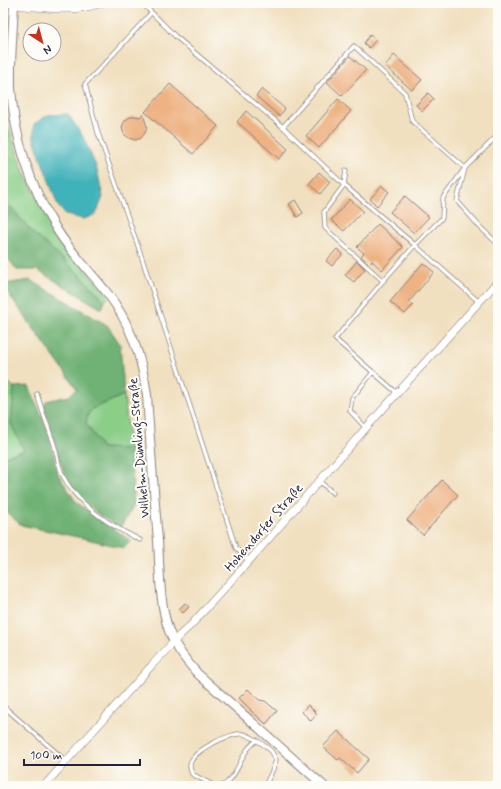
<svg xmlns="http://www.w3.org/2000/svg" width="501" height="789" font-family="Mynerve,sans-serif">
	<rect width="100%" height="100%" fill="#fdfcf7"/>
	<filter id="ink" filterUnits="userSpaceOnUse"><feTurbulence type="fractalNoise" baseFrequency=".025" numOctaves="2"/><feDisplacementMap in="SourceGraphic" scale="8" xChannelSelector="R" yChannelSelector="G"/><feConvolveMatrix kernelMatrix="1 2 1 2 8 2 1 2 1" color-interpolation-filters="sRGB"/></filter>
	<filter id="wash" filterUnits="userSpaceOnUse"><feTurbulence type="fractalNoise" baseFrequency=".012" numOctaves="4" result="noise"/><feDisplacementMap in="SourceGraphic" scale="16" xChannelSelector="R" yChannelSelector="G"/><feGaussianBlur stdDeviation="0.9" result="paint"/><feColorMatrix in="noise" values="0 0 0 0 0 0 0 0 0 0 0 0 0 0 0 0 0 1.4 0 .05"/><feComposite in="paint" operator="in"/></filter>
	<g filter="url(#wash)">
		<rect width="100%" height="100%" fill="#f1e0c0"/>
		<!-- green -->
		<g fill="#8ace88" stroke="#567862">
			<path d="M3,72L8,125L23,170L57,236L109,297L105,301L77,272L32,232L3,198Z"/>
			<path d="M3,378L14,387L11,424L25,450L3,457Z"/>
			<path d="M124,395L130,449L102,448L86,423L88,414L92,409Z"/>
		</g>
		<!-- forest -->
		<g fill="#6fb174" stroke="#486a58">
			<path d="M3,198L32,232L77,272L105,301L102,309L37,270H17L3,252Z"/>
			<path d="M30,280L107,325L120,344L124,395L92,409L88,414L86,423L102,448L130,449L134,505L120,528L99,515L81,499L65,476L44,408L46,401L69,396L77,389L8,293L4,284Z"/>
			<path d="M29,386L48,431L58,474L76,502L131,541L124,548L87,539L21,525L3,509V457L24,450L11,424L14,387Z"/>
		</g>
		<!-- water -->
		<path fill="#41b2ba" stroke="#326a7a" d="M68,114L82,135L96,166L103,197L96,214L84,219L66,215L58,206L34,139V124L48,115Z"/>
		<g id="blocks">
			<!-- building -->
			<g fill="#eeb283">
				<path d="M370,35L376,40L369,48L364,43Z"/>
				<path d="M394,55L422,80L412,90L385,66Z"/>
				<path d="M350,56L366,70L342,96L327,82Z"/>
				<path d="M170,84L218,126L193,154L145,112Z"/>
				<path d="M262,89L285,109L279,116L256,96Z"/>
				<path d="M428,93L434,99L422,111L416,105Z"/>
				<path d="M338,99L351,111L319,148L306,136Z"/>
				<path d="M246,111L288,149L279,159L237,122Z"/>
				<path d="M143,114L147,127L145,133L141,138L135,140L129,138L124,134L122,128L124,122L128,118L134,116L140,117Z"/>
				<path d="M319,172L330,182L320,194L309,184Z"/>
				<path d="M382,186L389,192L377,206L370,199Z"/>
				<path d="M405,196L429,217L414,233L390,212Z"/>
				<path d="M350,199L363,211L344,231L331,220Z"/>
				<path d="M295,200L303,213L297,217L289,204Z"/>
				<path d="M378,224L403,247L382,270L372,261L369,264L361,256L364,253L357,247Z"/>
				<path d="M337,249L343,254L332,266L326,261Z"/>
				<path d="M357,261L365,269L354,282L345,275Z"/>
				<path d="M423,263L434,272L409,302L413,305L405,314L390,302Z"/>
				<path d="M442,480L458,495L423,535L407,520Z"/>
				<path d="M185,603L189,607L183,613L179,609Z"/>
				<path d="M248,689L259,700L265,701L277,711L266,724L250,710H251L239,698Z"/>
				<path d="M308,705L317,714L311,721L302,712Z"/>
				<path d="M338,731L369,759L357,773L340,758L338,760L323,747Z"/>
			</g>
		</g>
	</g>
	<g filter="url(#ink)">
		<use href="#blocks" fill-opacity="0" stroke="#8a817e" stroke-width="1"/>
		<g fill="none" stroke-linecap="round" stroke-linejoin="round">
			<!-- service casing -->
			<g stroke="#8a817e" stroke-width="5">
				<g id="service">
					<path d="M142,3L175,36L283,127L354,46L405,93L412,121L465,168L498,135"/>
					<path d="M3,4H13"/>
					<path d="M151,13L107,61L85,84L98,133L138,246L236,548L249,561"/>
					<path d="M283,127L344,185L415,245L383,281L335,339L397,393"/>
					<path d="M346,170L344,185L324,212L325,228L383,281"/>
					<path d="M479,302L415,245L442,218L443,198L465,168L457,201L480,227L498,244"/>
					<path d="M37,394C42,411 48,427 54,444C57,454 58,466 63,476C78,506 111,526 140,540"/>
					<path d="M366,428L350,411L352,398L373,372"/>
					<path d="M319,481L333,493"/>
					<path d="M3,706L66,761"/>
					<path d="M215,786L192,774C191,772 190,768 190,765C191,751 231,732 243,734C250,735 268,747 272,752C273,754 275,758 276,760L273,769L265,786"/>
					<path d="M221,786C234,782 240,760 247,750C250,746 254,743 257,740"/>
				</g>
			</g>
			<!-- minor casing -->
			<g stroke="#8a817e" stroke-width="8">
				<g id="minor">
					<path d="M14,5C43,7 73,14 101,3"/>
					<path d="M44,786L152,665L180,635L191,625L249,561L366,428L498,281"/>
				</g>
			</g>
			<!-- tertiary casing -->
			<g stroke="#8a817e" stroke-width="10">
				<path id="tertiary" d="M14,3C13,31 10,60 11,88C14,138 31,188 57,230C72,254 92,273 108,294C131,324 142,358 147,395C150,443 154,492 158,541C160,571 159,602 169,631C175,647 186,661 198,674L324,786"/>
			</g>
			<!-- service -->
			<use href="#service" stroke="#fff" stroke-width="3.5"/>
			<!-- minor -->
			<use href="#minor" stroke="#fff" stroke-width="7"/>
			<!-- tertiary -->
			<use href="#tertiary" stroke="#fff" stroke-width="8"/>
		</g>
	</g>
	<g text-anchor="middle" stroke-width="4" stroke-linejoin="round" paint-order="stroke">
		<!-- street labels -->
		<g font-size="13" fill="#22223b" stroke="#fdfcf7">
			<text transform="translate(138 448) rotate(-95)" y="5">Wilhelm-Dümling-Straße</text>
			<text transform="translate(263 527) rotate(-49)" y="5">Hohendorfer Straße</text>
		</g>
	</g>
	<!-- margin -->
	<rect width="501" height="789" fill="none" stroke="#fdfcf7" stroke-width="16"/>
	<!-- north arrow -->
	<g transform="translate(42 42) rotate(144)"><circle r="19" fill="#fdfcf7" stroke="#a5a5ac"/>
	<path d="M0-3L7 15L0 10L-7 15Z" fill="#c8321e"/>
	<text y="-6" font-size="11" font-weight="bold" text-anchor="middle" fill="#22223b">N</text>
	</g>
	<!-- scale -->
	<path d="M24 759v6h116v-6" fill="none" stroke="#22223b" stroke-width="2"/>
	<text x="30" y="759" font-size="12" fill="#22223b" stroke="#fdfcf7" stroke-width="3" paint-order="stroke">100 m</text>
</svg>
